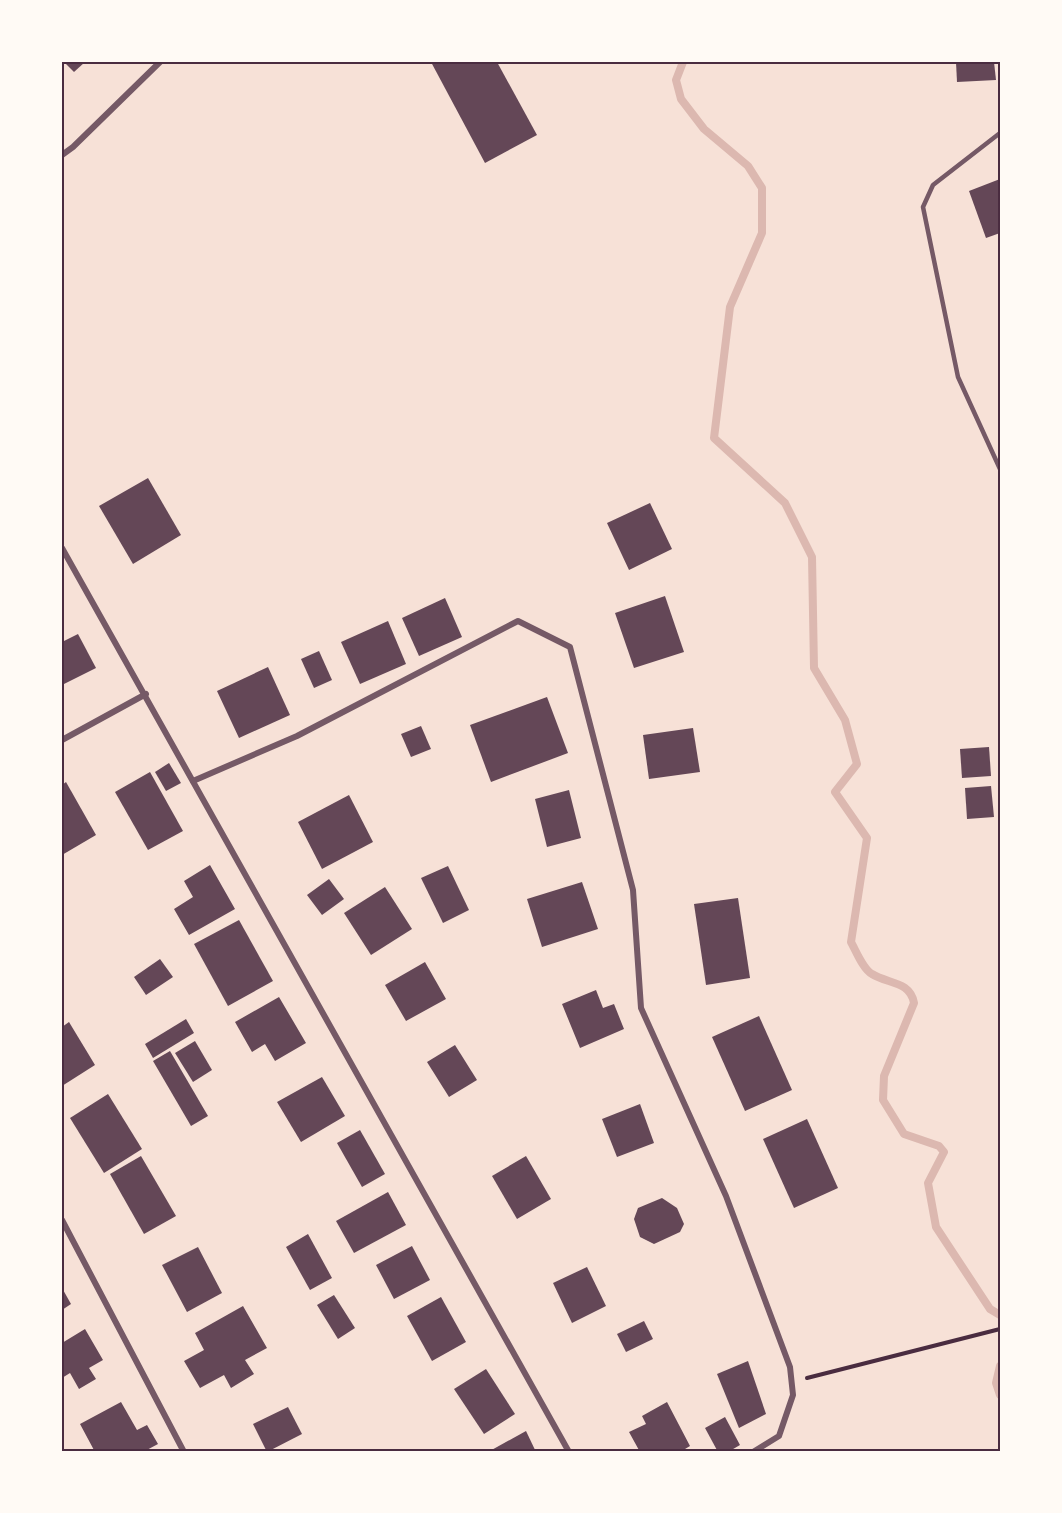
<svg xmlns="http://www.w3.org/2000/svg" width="1062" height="1513" font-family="'Sofia Sans Condensed',sans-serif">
	<rect width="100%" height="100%" fill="#f7e1d7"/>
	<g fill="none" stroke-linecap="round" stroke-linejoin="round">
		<!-- stream -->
		<g stroke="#dcb8b0" stroke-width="8">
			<path d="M683,62L676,80L681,99L704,129L748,166L762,188V233L730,307L714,438L785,503L812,557L814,668L845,720L857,764L835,792L867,838L851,942C856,951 863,969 872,974C888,984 910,981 914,1003L884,1076L883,1100L904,1134L939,1146L944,1152L928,1183L936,1227L990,1309L1000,1315"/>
			<path d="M1000,1366L996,1383L1000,1395"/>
		</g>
	</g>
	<!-- building -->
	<g fill="#644757">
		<path d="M64,62H85L74,72Z"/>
		<path d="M431,62H497L537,135L485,163Z"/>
		<path d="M956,62H994L996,80L957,82Z"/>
		<path d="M1000,179V233L986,238L969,191Z"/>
		<path d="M148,478L181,535L133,564L99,506Z"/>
		<path d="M650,503L672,549L629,570L607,523Z"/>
		<path d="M665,596L684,652L634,668L615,613Z"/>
		<path d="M445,598L462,637L419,656L402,618Z"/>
		<path d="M388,621L406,664L360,684L341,642Z"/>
		<path d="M78,634L96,668L62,685V642Z"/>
		<path d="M319,651L332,680L314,688L301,659Z"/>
		<path d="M268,667L290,715L239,738L217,691Z"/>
		<path d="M547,697L568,753L491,782L470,725Z"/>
		<path d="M421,726L431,749L411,757L401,734Z"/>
		<path d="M693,728L700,772L649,779L643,735Z"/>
		<path d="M989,747L991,776L962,778L960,749Z"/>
		<path d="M169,763L181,783L166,791L155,772Z"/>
		<path d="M150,772L183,831L148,850L115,792Z"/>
		<path d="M66,782L96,835L62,855V785Z"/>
		<path d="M991,786L994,817L967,819L965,788Z"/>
		<path d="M569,790L581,838L547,847L535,799Z"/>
		<path d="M349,795L373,842L322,869L298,822Z"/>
		<path d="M210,865L235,909L189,935L174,909L193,897L184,881Z"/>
		<path d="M448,866L469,910L443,923L421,878Z"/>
		<path d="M329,879L344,899L322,915L307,895Z"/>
		<path d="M582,882L598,929L542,947L527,899Z"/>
		<path d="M385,887L412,929L371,955L344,913Z"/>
		<path d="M738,898L750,978L706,985L694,904Z"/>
		<path d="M239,920L273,981L228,1006L194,944Z"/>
		<path d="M160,959L173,977L146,995L134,977Z"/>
		<path d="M425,962L446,999L406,1021L385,985Z"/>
		<path d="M596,990L603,1008L614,1004L624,1029L580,1048L562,1004Z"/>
		<path d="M279,997L306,1043L275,1061L265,1044L252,1052L235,1022Z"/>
		<path d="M759,1016L792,1090L745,1111L712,1037Z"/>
		<path d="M186,1019L194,1033L153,1058L145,1044Z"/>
		<path d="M69,1022L95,1065L62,1086V1027Z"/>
		<path d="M195,1041L212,1070L193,1082L175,1053Z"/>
		<path d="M455,1045L477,1080L449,1097L427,1062Z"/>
		<path d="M170,1051L208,1116L191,1126L153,1061Z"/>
		<path d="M322,1077L345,1116L301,1142L277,1102Z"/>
		<path d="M108,1094L142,1149L104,1173L70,1118Z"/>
		<path d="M640,1104L654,1143L617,1157L602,1119Z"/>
		<path d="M807,1119L838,1188L794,1208L763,1139Z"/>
		<path d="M360,1130L385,1174L362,1187L337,1143Z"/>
		<path d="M141,1156L176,1216L144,1234L110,1174Z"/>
		<path d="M526,1156L551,1199L517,1219L492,1176Z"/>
		<path d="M388,1192L406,1225L354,1253L336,1221Z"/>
		<path d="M662,1198L677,1208L684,1224L680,1232L654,1244L640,1237L634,1219L638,1208Z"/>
		<path d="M308,1234L332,1278L310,1290L286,1247Z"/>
		<path d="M412,1246L430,1280L394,1299L376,1265Z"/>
		<path d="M198,1247L222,1293L187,1312L162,1265Z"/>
		<path d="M587,1267L606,1306L572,1323L553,1283Z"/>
		<path d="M62,1288L71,1304L62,1310Z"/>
		<path d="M334,1295L355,1328L338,1339L317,1305Z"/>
		<path d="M441,1297L466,1342L432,1361L407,1316Z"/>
		<path d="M243,1306L267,1348L245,1360L254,1374L231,1388L224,1375L200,1388L184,1361L204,1350L195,1333Z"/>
		<path d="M644,1321L653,1339L626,1352L617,1334Z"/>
		<path d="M85,1329L103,1360L89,1368L96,1379L79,1389L70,1373L62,1378V1343Z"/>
		<path d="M748,1361L766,1414L739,1428L717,1374Z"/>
		<path d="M486,1369L515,1414L484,1434L454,1389Z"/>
		<path d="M121,1402L137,1430L147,1425L158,1444L143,1452H95L80,1424Z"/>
		<path d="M667,1402L690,1446L680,1452H640L629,1432L646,1424L642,1416Z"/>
		<path d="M288,1407L302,1434L267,1452L253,1424Z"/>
		<path d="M725,1417L740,1445L728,1452H718L705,1428Z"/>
		<path d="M526,1431L536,1452H488Z"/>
	</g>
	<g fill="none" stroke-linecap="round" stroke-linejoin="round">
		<!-- path -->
		<path stroke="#4a2c40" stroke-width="4" d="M807,1378L1000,1329"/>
		<!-- service -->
		<path stroke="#755966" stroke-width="4.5" d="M1000,133L933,185L923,207L958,377L1000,469"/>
		<!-- minor -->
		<g stroke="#755966" stroke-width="6">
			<path d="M62,155L73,147L160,62"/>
			<path d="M62,548L569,1452"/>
			<path d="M62,740L146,694"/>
			<path d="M193,781L297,736L518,621L570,647L633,890L641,1008L726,1196L790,1367L793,1395L779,1436L753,1452"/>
			<path d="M62,1220L184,1452"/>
		</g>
	</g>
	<!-- border -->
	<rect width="1062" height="1513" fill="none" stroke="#fffaf5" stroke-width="126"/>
	<rect x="63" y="63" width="936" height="1387" fill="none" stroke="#4a2c40" stroke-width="2"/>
</svg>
